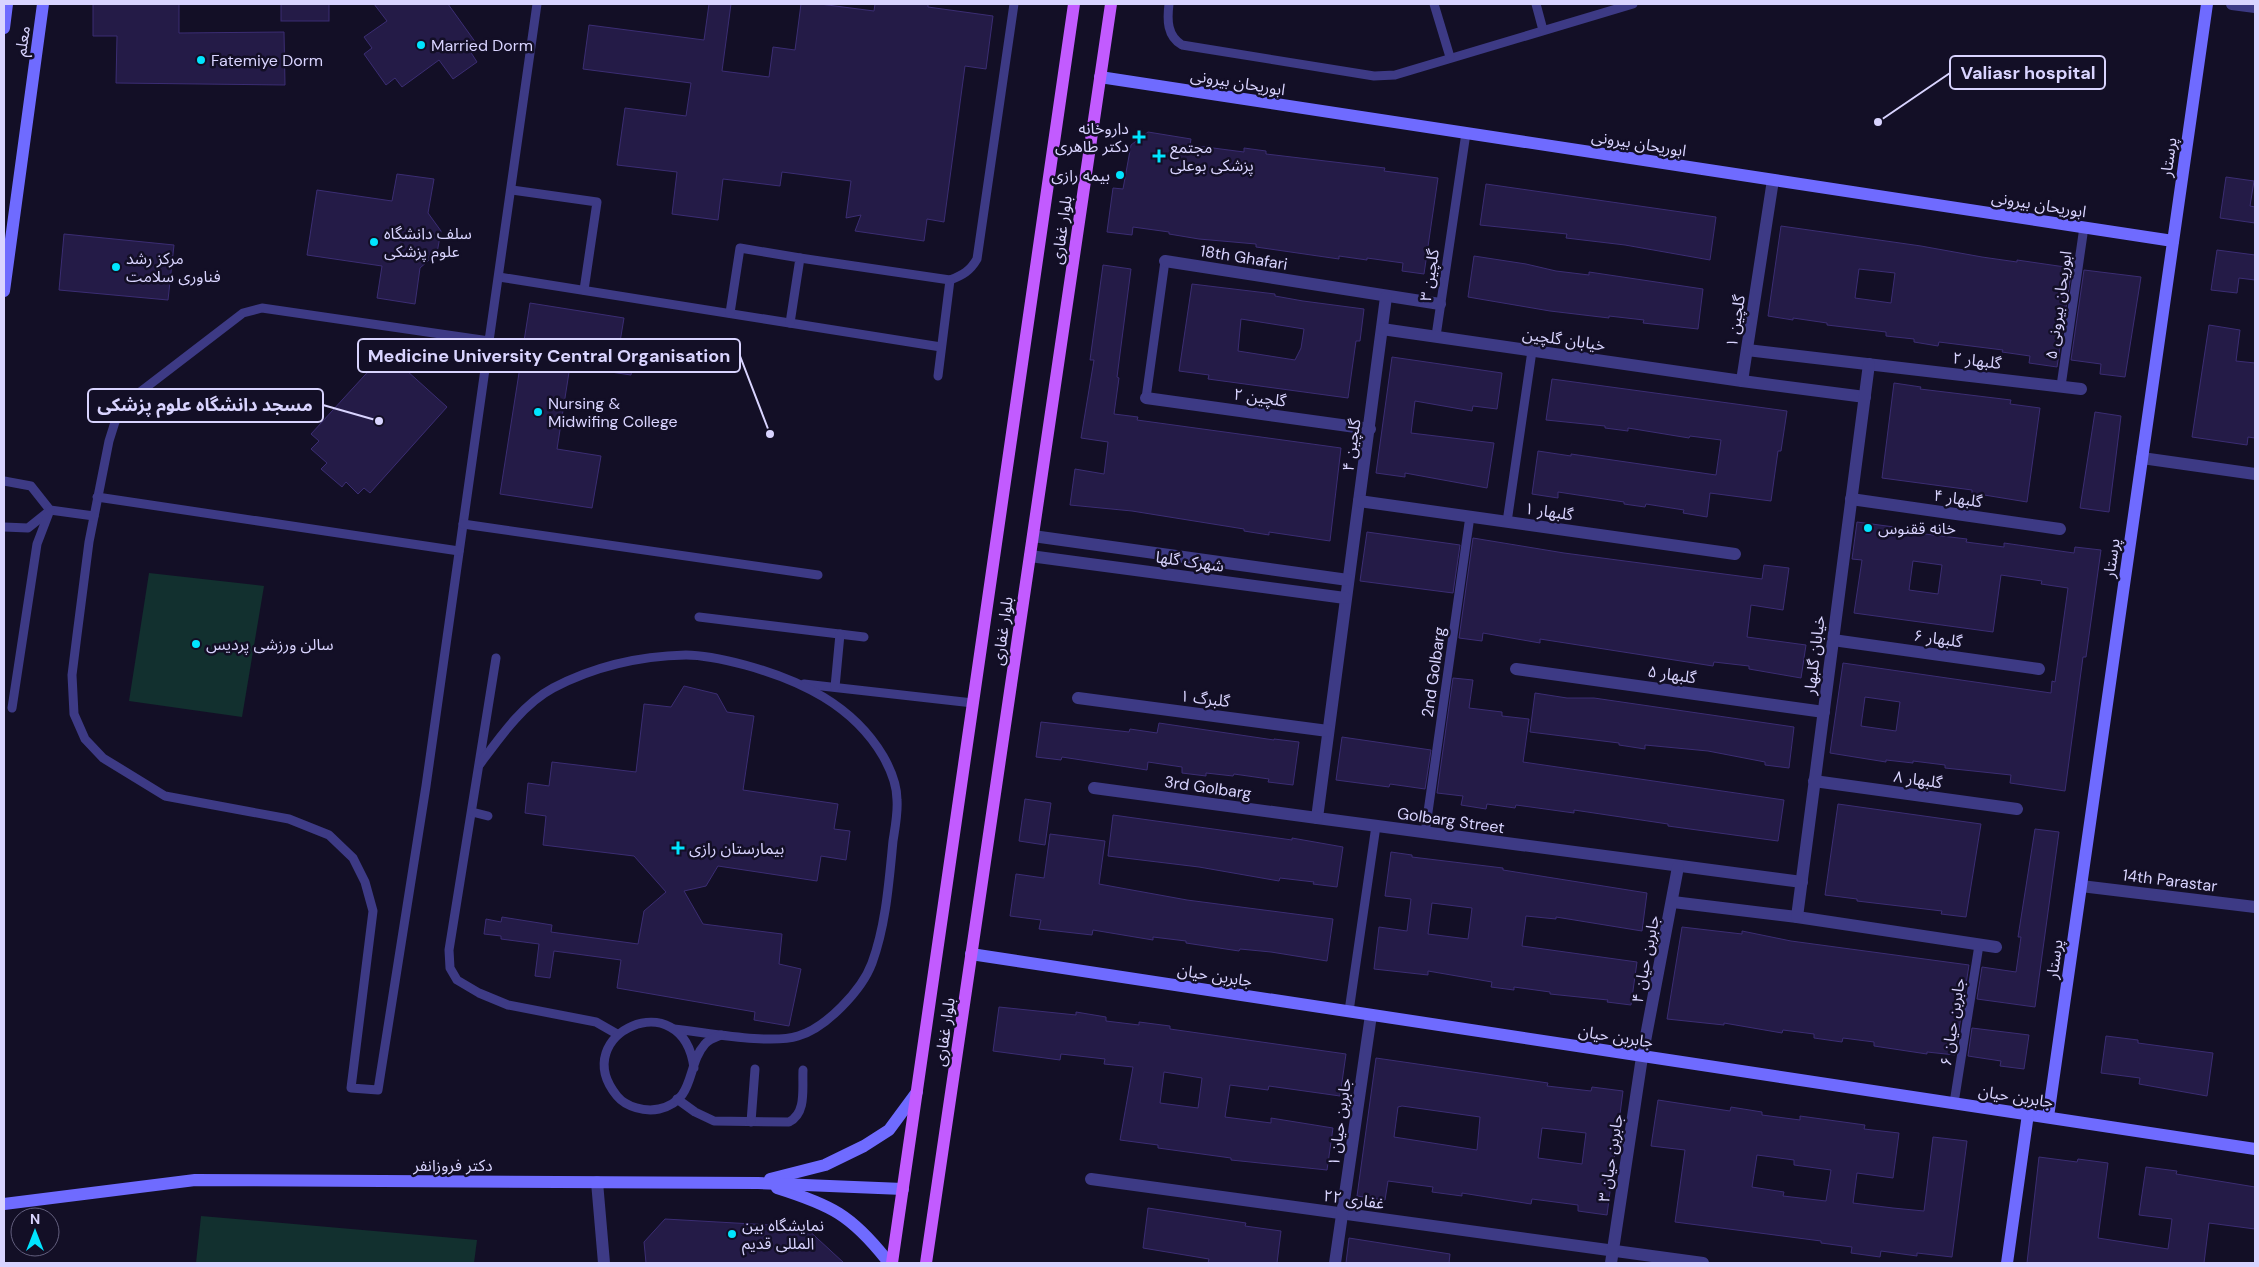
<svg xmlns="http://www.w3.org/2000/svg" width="2259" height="1267" font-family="'DM Sans','Noto Sans Arabic',sans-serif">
	<rect width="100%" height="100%" fill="#130f26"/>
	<!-- green -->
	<g fill="#12302f">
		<path d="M149,573L264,586L242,717L129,701Z"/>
		<path d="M201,1216L477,1240L474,1263H196Z"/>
	</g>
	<!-- building -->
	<g fill="#241b47" stroke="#3b2d73" fill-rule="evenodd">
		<path d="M93,4H179V33L284,32L285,85L116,83L117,36H93Z"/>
		<rect x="281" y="4" width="48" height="17"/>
		<path d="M374,4H448L476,43L468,48L477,62L453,79L439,60L402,87L395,78L386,85L364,54L372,48L364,37L387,21Z"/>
		<path d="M709,4H731L722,71L769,77L773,47L795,50L801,4H820L874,11L875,4H928V7L993,16L986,69L965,66L944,222L927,219L924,241L855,231L861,215L846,218L851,181L782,172L780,186L723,179L718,220L672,214L677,172L617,165L625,108L686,116L691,83L583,69L589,25L704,40Z"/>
		<path d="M1148,132L1191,139L1190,145L1244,152V148L1266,151V154L1385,168L1384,171L1438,178L1424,274L1402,271L1403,263L1367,258V260L1339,256V259L1256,247V244L1199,239L1169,234V232L1133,227L1132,235L1107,232L1113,188L1123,189L1131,145Z"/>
		<path d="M397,174L434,179L428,213L441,231L437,253L420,268L415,304L377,298L382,266L307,255L317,190L392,201Z"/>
		<path d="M2226,177L2254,181L2250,206L2255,207V223L2220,218Z"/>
		<path d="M1486,184L1716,217L1710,260L1625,245L1566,238L1567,234L1480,225Z"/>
		<path d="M1781,226L1921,246L1982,257L2017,262V260L2072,268L2057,367L2029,363L2030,356L2002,352L2003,350L1939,342L1938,346L1914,342V339L1886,336V332L1827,325V323L1793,318V320L1768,316ZM1859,269L1895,273L1891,303L1855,298Z"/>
		<path d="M64,234L174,245L168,300L59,290Z"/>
		<path d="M2217,250L2255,255V280L2239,278L2237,293L2211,290Z"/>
		<path d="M1474,256L1526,264L1556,271L1589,275V272L1703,289L1698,329L1643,323L1644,320L1609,316V318L1550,311L1468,297Z"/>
		<path d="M1103,265L1131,269L1117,377L1119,378L1114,414L1138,417L1137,420L1341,448L1330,541L1269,532V535L1244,531V529L1132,511L1070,505L1075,469L1104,474L1108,442L1081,438L1094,360H1090Z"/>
		<path d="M2084,270L2141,277L2125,377L2100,374L2101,364L2071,360Z"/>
		<path d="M1192,284L1275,294V296L1303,301L1364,309L1360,341H1356L1348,398L1208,379L1209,375L1179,371ZM1241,319L1304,329L1301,348L1295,360L1238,351Z"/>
		<path d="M530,303L624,318L620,342L636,345L631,375L570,366L557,449L601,456L592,508L500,494Z"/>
		<path d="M2209,325L2240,330L2236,361L2255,363V438L2248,437L2247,445L2192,437Z"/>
		<path d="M386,352L447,407L370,493L364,488L358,494L346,482L342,487L321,469L327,463L311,449L319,441L311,434Z"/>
		<path d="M1392,357L1502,373L1497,409L1473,406L1472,411L1415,401L1411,433L1494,443L1487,488L1405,473V477L1376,473Z"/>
		<path d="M1552,379L1787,411L1781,451H1778L1771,501L1710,493L1707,517L1683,513L1684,510L1646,504L1645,507L1624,504V502L1558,492V498L1532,494L1538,451L1571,456V454L1716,475L1721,440L1690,436L1689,438L1628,428V431L1605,428V426L1546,420Z"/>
		<path d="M1894,383L1921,387L1920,389L2011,400L2010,404L2040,408L2027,502L1972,493V490L1882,478Z"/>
		<path d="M2095,412L2121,416L2109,512L2080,508Z"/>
		<path d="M1857,522L1909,529L1908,532L1967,539L1966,542L2004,547V543L2074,553L2075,547L2101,550L2086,657H2083L2065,791L2010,783L2011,775L1945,768V765L1913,761V763L1886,760V762L1830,753L1843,663L2051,693L2052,681L2055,682L2068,588L2041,584L2042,581L2001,575L1993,632L1854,613L1862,560L1852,559ZM1913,561L1942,565L1938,594L1909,590ZM1865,697L1900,702L1896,731L1861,726Z"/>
		<path d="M1367,532L1460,545L1453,593L1360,581Z"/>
		<path d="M1473,538L1564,553L1762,579L1764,565L1789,568L1783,610L1751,605L1747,637L1806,645L1801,678L1749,669V666L1714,662L1713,666L1540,639V643L1483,633L1482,641L1459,638Z"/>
		<path d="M1453,678L1473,680L1469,708L1502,712V716L1529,719L1523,762L1784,800L1778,841L1668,826V824L1574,810V813L1516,805L1515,808L1487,804L1486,809L1461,805L1463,796L1437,793Z"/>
		<path d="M684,686L717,694L727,712L754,716L743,790L838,804L834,829L850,831L846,860L821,856L817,881L718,866L706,886L684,891L703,924L782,934L779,964L801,969L789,1026L754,1020L755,1012L617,988L621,960L554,951L550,978L535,976L539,944L501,939V936L484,934L486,919L501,922L502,917L552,925L551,932L638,944L644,911L666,892L634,856L543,845L546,816L525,813L528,783L549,786L552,762L636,772L644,704L671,707Z"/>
		<path d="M1535,693L1567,698H1594L1794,727L1789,768L1765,765V762L1708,751L1645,745V749L1619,745V743L1530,732Z"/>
		<path d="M1041,722L1129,732L1130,729L1157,733L1159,723L1274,740V739L1299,742L1293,785L1268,782L1269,779L1234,774L1233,776L1206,773V776L1182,773V767L1148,762L1147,770L1062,757L1061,760L1036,757Z"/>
		<path d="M1342,737L1431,750L1425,789L1390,784L1389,787L1336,780Z"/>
		<path d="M1025,799L1051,803L1045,845L1019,841Z"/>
		<path d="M1838,804L1981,824L1966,917L1941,914L1942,911L1857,901V899L1825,895Z"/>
		<path d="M1113,815L1292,840V838L1343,847L1337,887L1313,884L1314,882L1280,878L1279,881L1199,867L1108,856Z"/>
		<path d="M2035,829L2059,832L2035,1007L1977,999L1982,967L2016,972L2021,937H2018Z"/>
		<path d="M1050,834L1105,841L1099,884L1187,900L1333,919L1327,961L1271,952L1240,949L1239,951L1186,943V941L1153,937V940L1093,930L1092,935L1039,929L1041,920L1010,916L1016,874L1044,878Z"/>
		<path d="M1391,852L1412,855V857L1503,868V870L1647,893L1642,931L1556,917V919L1526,916L1522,946L1637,962L1631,1005L1607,1002L1608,1000L1550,994V992L1514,987V990L1491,987L1492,982L1428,971V975L1374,969L1379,927L1407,931L1411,899L1385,896ZM1432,903L1472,908L1468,939L1428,934Z"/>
		<path d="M1682,927L1742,934V931L1791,941L1969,965L1955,1055L1927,1052V1054L1874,1046V1042L1843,1038L1842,1042L1814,1038V1034L1783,1030L1782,1033L1724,1023V1025L1667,1019Z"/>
		<path d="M999,1007L1076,1015V1012L1106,1017V1021L1139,1025V1022L1170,1026V1029L1346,1054L1340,1096L1269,1086L1268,1090L1230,1085L1225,1117L1271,1123V1118L1333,1128L1327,1170L1231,1160V1158L1158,1148V1145L1120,1140L1133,1067L1104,1064L1105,1059L1061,1054L1060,1060L993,1051ZM1164,1072L1202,1078L1198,1108L1160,1103Z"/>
		<path d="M1972,1028L2029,1035L2024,1069L2000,1066L2001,1061L1968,1056Z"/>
		<path d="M2106,1036L2138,1040V1043L2213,1053L2207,1096L2139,1084L2140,1078L2101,1073Z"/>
		<path d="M1376,1058L1548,1083L1547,1086L1591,1091L1592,1087L1623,1091L1607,1215L1578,1211V1205L1532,1199L1531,1204L1462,1193V1196L1432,1192L1433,1187L1388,1181L1385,1200L1357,1196ZM1402,1106L1480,1117L1477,1150L1394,1137L1398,1107ZM1542,1128L1586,1133L1582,1164L1538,1158Z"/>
		<path d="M1658,1100L1730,1111L1731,1107L1762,1112V1115L1800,1120V1116L1865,1125L1864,1129L1899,1133L1893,1178L1857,1173L1853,1203L1893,1208L1924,1211L1933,1137L1967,1141L1952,1257L1917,1253V1256L1881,1251L1880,1257L1851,1253L1852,1247L1821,1243V1241L1675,1222L1685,1150L1651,1146ZM1757,1155L1794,1160V1165L1831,1170L1826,1201L1783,1196L1784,1192L1752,1187Z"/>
		<path d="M2039,1157L2077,1162L2078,1159L2108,1163L2098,1238L2168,1249L2172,1219L2139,1215L2146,1167L2177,1171L2176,1174L2255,1187V1229L2209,1223L2204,1263H2027Z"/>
		<path d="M1148,1208L1246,1223L1245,1226L1281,1231L1277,1263H1208L1209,1259L1143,1248Z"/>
		<path d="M665,1219L805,1227L844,1263H646L644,1242Z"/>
		<path d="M1349,1238L1450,1254L1449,1263H1346Z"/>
	</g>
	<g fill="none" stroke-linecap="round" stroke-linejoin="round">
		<!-- lane -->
		<g stroke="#3d3a85" stroke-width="9">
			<path d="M1169,4C1167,20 1167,36 1182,45L1374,76L1395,75L1633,4"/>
			<path d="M1434,4L1450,57"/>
			<path d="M1536,4L1543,30"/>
			<path d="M512,190L597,202L584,290"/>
			<path d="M800,258L950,280C963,275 970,271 977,259L1014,4"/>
			<path d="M499,277L941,347"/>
			<path d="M730,313L740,248L800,258L790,323"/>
			<path d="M1436,336L1466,133"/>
			<path d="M489,341L426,786L378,1090L351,1088L373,911L365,882L353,858L329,835L289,819L165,796L103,758L85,739L74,714L72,675L77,635L89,542L109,441L115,422L127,402L243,313L262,308L489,341L537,4"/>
			<path d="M938,376L950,280"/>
			<path d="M2061,386L2084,227"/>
			<path d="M1146,398L1165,261"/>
			<path d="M4,481L31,486L50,510L94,516"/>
			<path d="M97,497L459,551"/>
			<path d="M1507,522L1532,351"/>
			<path d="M463,524L818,575"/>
			<path d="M4,527L28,528L48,512"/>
			<path d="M699,617L864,637"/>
			<path d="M496,658L449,950L450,968L457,980L479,993L508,1005L596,1022L617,1034"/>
			<path d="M804,684L973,703"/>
			<path d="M835,687L840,634"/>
			<path d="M12,708L37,544L50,510"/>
			<path d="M480,764C500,737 523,704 553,688C593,667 640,656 686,655C706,655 726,660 745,665C800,680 853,705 883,756C891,770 897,784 897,800C898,813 895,828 893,841C889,881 886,925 872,963C862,990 826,1028 798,1036C770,1045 705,1032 674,1029"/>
			<path d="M472,812L488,816"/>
			<path d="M1425,833L1470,516"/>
			<path d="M1349,1011L1376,826"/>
			<path d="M694,1068C683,981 566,1034 617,1096C626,1107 645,1112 659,1109C696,1101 686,1065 705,1044C709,1039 716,1037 721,1035"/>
			<path d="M677,1099L695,1112L714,1121L789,1122C807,1113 802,1088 803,1070"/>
			<path d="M1954,1103L1979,945"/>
			<path d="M751,1122L755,1069"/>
		</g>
		<!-- street -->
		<g stroke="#3d3a85" stroke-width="12">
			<path d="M2232,4L2255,7"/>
			<path d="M1165,261L1440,304"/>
			<path d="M1386,297L1317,818L1802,882"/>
			<path d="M1382,329L1742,381L1865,397"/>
			<path d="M1747,350L2081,389"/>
			<path d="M1742,381L1773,180"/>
			<path d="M1146,398L1370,429"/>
			<path d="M2142,458L2255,474"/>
			<path d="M1851,499L2060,529"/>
			<path d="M1359,501L1735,554"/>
			<path d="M1033,536L1348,580"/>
			<path d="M1030,556L1345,598"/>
			<path d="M1833,640L2039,669"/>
			<path d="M1516,669L1824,712"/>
			<path d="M1078,698L1328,731"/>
			<path d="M1814,781L2017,809"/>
			<path d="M1094,788L1317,818"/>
			<path d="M2081,886L2255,907"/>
			<path d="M1673,902L1797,917L1996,947"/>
			<path d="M1797,917L1869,364"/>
			<path d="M1091,1179L1703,1263"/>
			<path d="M597,1182L604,1263"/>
			<path d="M1335,1263L1371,1015"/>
			<path d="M1611,1263L1642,1057L1678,867"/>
		</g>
		<!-- secondary -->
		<g stroke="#6f6bff" stroke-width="12">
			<path d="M4,28L7,4"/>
			<path d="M1100,77L2173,241"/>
			<path d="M4,291L43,4"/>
			<path d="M971,954L2255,1149"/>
			<path d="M2048,1117L2207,4"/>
			<path d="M770,1179L825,1165L864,1146L889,1130L917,1092"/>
			<path d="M777,1188C831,1205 851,1215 886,1259L887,1263"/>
			<path d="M4,1204L195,1180L758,1183L903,1189"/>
			<path d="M2007,1263L2028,1114"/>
		</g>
		<!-- primary -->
		<g stroke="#c25bff" stroke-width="12">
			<path d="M892,1263L1074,4"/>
			<path d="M926,1263L1111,4"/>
		</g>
	</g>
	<!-- markers -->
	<g fill="#00e5ff" stroke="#130f26" stroke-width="2">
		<circle cx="421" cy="45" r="5"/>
		<circle cx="201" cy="60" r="5"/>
		<path d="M1136.5 129.5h5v5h5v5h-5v5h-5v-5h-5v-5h5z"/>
		<path d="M1156.5 148.5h5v5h5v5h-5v5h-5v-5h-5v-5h5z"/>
		<circle cx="1120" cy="175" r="5"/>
		<circle cx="374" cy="242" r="5"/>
		<circle cx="116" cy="267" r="5"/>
		<circle cx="538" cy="412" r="5"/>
		<circle cx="1868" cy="528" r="5"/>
		<circle cx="196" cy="644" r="5"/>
		<path d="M675.5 840.5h5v5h5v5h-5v5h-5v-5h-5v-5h5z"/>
		<circle cx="732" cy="1234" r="5"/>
	</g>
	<g text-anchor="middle" stroke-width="5" stroke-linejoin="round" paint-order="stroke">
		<!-- street labels -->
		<g font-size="16" fill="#d9d4ff" stroke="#130f26">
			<text transform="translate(22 41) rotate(-82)" y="6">معلم</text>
			<text transform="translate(1238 82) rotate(9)" y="6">ابوریحان بیرونی</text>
			<text transform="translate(1639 143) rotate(9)" y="6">ابوریحان بیرونی</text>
			<text transform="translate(2168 157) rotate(-82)" y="6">پرستار</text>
			<text transform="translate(2039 204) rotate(9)" y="6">ابوریحان بیرونی</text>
			<text transform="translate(1061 230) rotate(-82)" y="6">بلوار غفاری</text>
			<text transform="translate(1244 257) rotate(9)" y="6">18th Ghafari</text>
			<text transform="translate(1429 275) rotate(-81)" y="6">گلچین ۳</text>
			<text transform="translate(2058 305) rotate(-82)" y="6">ابوریحان بیرونی ۵</text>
			<text transform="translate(1735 321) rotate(-81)" y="6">گلچین ۱</text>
			<text transform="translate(1564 339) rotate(8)" y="6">خیابان گلچین</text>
			<text transform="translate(1977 360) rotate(7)" y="6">گلبهار ۲</text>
			<text transform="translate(1260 397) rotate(8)" y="6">گلچین ۲</text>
			<text transform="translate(1351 445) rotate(-82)" y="6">گلچین ۴</text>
			<text transform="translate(1958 498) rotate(8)" y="6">گلبهار ۴</text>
			<text transform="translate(1549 511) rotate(8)" y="6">گلبهار ۱</text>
			<text transform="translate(2111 558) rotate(-82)" y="6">پرستار</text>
			<text transform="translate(1190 561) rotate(8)" y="6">شهرک گلها</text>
			<text transform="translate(1002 631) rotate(-82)" y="6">بلوار غفاری</text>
			<text transform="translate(1938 638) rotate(8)" y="6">گلبهار ۶</text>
			<text transform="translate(1814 655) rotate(-83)" y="6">خیابان گلبهار</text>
			<text transform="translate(1433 672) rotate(-82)" y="6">2nd Golbarg</text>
			<text transform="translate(1672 674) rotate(8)" y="6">گلبهار ۵</text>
			<text transform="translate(1205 698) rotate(7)" y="6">گلبرگ ۱</text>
			<text transform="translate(1918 779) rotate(8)" y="6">گلبهار ۸</text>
			<text transform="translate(1208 787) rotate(8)" y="6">3rd Golbarg</text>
			<text transform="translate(1451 820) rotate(8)" y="6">Golbarg Street</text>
			<text transform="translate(2170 880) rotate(7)" y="6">14th Parastar</text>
			<text transform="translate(1645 959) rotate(-79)" y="6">جابربن حیان ۴</text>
			<text transform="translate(2054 959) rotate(-82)" y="6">پرستار</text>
			<text transform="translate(1215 975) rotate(9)" y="6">جابربن حیان</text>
			<text transform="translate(1952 1022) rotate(-81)" y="6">جابربن حیان ۶</text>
			<text transform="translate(944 1032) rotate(-82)" y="6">بلوار غفاری</text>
			<text transform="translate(1616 1036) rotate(9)" y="6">جابربن حیان</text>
			<text transform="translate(2016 1096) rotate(9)" y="6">جابربن حیان</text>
			<text transform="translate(1339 1122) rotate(-82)" y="6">جابربن حیان ۱</text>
			<text transform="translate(1610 1158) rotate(-81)" y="6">جابربن حیان ۳</text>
			<text x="453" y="1171">دکتر فروزانفر</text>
			<text transform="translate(1354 1199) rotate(8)" y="6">غفاری ۲۲</text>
		</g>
		<!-- poi labels -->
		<g font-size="16" fill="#d9d4ff" stroke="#130f26" text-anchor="start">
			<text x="431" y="51">Married Dorm</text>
			<text x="211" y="66">Fatemiye Dorm</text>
			<text x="1129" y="134" text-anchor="end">داروخانه<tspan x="1129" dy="18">دکتر طاهری</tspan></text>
			<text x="1170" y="153">مجتمع<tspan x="1170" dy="18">پزشکی بوعلی</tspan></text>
			<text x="1110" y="181" text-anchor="end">بیمه رازی</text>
			<text x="384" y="239">سلف دانشگاه<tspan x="384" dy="18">علوم پزشکی</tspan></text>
			<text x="126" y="264">مرکز رشد<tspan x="126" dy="18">فناوری سلامت</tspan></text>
			<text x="548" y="409">Nursing &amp;<tspan x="548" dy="18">Midwifing College</tspan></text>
			<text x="1878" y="534">خانه ققنوس</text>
			<text x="206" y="650">سالن ورزشی پردیس</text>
			<text x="689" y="854">بیمارستان رازی</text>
			<text x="742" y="1231">نمایشگاه بین<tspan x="742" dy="18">المللی قدیم</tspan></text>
		</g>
	</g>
	<!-- callouts -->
	<path fill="none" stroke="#d9d4ff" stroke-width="2" d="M1878 122L1950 73M770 434L740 356M379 421L323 405"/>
	<g fill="#d9d4ff" stroke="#130f26" stroke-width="2">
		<circle cx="1878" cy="122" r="5"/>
		<circle cx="770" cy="434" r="5"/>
		<circle cx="379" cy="421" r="5"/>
	</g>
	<g fill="#130f26" stroke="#d9d4ff" stroke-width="2">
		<rect x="1950" y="56" width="155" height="33" rx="5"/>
		<rect x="358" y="339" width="382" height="33" rx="5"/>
		<rect x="88" y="389" width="235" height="33" rx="5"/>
	</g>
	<g font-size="18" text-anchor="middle" font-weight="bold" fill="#d9d4ff">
		<text x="2028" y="79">Valiasr hospital</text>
		<text x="549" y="362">Medicine University Central Organisation</text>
		<text x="205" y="411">مسجد دانشگاه علوم پزشکی</text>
	</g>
	<!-- border -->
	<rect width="2259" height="1267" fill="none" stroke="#d9d4ff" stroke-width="10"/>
	<!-- north arrow -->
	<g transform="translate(35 1232)"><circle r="24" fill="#130f26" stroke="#625e7d"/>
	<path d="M0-4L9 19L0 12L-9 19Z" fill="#00e5ff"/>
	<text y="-8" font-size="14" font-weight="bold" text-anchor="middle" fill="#d9d4ff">N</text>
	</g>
</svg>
